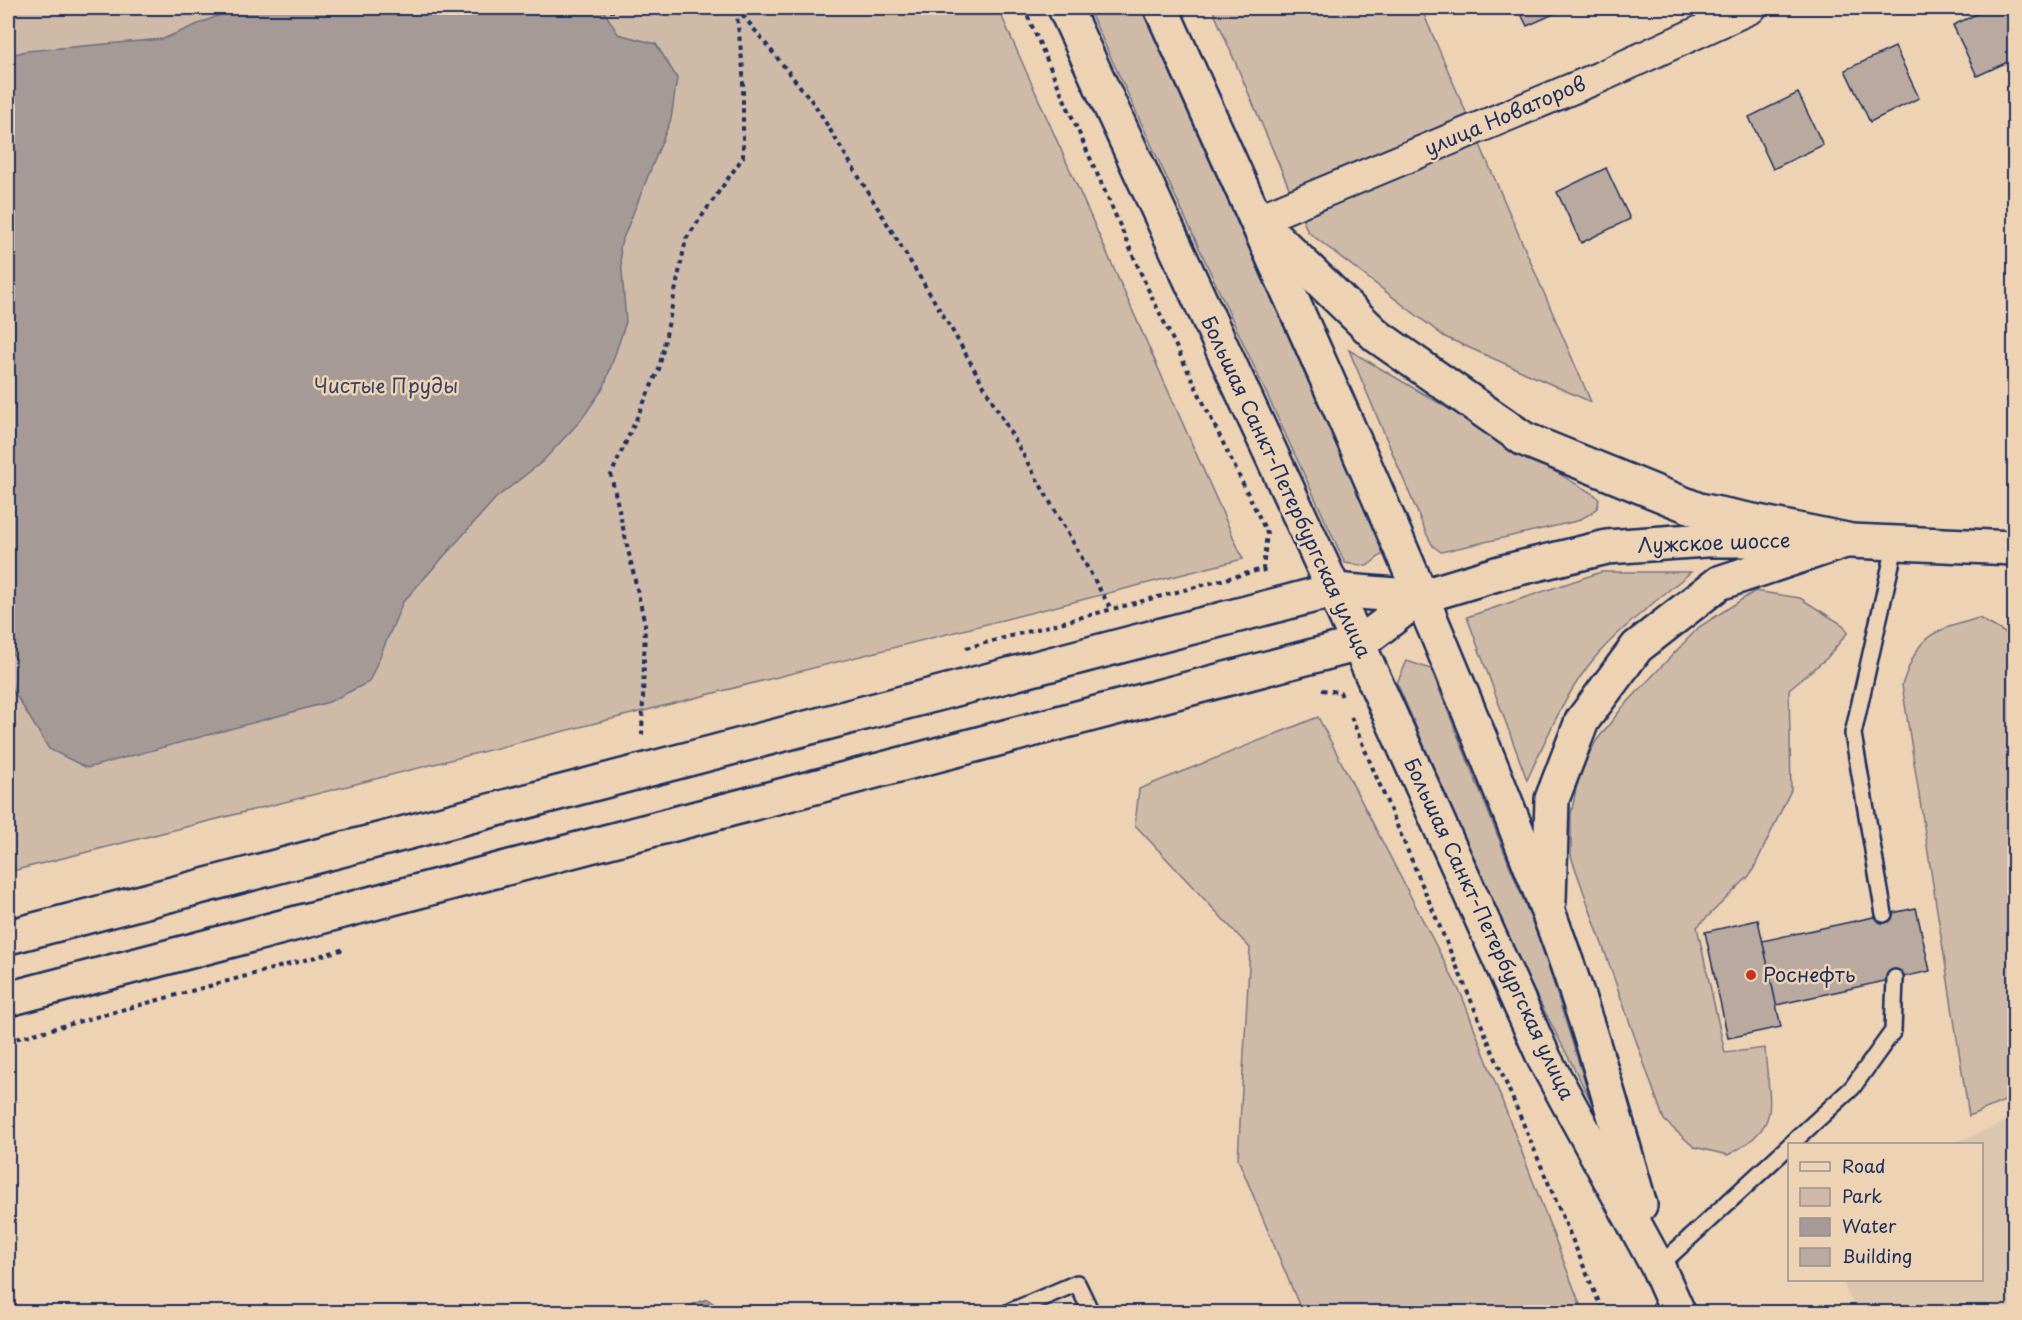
<svg xmlns="http://www.w3.org/2000/svg" width="2022" height="1320" font-family="'Playpen Sans',sans-serif">
	<rect width="100%" height="100%" fill="#edd2b4"/>
	<filter id="ink" filterUnits="userSpaceOnUse"><feTurbulence type="fractalNoise" baseFrequency=".0167" numOctaves="2"/><feDisplacementMap in="SourceGraphic" scale="12" xChannelSelector="R" yChannelSelector="G"/><feConvolveMatrix kernelMatrix="1 2 1 2 8 2 1 2 1" color-interpolation-filters="sRGB"/></filter>
	<g filter="url(#ink)">
		<!-- built -->
		<path fill="#ddc6ae" d="M2014,1118V1312H1856L1842,1280H1982V1144H1953Z"/>
		<!-- green -->
		<g fill="#cfbaa8" stroke="#757483" stroke-width="1.5">
			<path d="M8,8H998L1243,559L8,872Z"/>
			<path d="M1088,8H1141L1385,552L1367,566L1345,563Z"/>
			<path d="M1212,8H1421L1591,402L1445,337L1308,232Z"/>
			<path d="M1349,350L1595,495L1599,500L1597,508L1590,514L1577,521L1441,552L1433,546L1427,535Z"/>
			<path d="M1601,572H1691C1659,599 1625,624 1597,655C1566,691 1547,737 1527,780L1467,617Z"/>
			<path d="M1755,591L1800,598L1843,625L1848,632L1827,658L1789,689L1791,790L1751,874L1697,927L1725,1053L1765,1048C1768,1104 1785,1125 1728,1155L1694,1147L1664,1120L1571,856V814L1580,770L1597,740L1622,708L1699,627Z"/>
			<path d="M1979,618L2014,638V1097L1969,1116L1902,685C1920,633 1928,633 1979,618Z"/>
			<path d="M1407,661L1431,669L1541,944L1591,1101L1516,956L1397,683Z"/>
			<path d="M1318,717L1462,996L1583,1312H1302L1238,1159L1250,948L1135,825L1139,789Z"/>
		</g>
		<!-- water -->
		<g fill="#a59a96" stroke="#6e6f80" stroke-width="1.5">
			<path d="M236,8H602L618,34L656,44L677,78L671,119L620,246L626,322L604,387L581,420L542,462L496,498L403,602L369,682L329,702L87,768L49,749L14,692L16,658L8,649V56L26,51L163,39Z"/>
			<path d="M707,1299L726,1312H684L686,1307Z"/>
		</g>
		<!-- building -->
		<g fill="#b9a99f" stroke="#1b2f5e" stroke-width="1.5">
			<path d="M1518,8H1567L1527,26Z"/>
			<path d="M1990,8H2006L2014,26V59L1977,76L1953,25Z"/>
			<path d="M1895,47L1919,98L1870,122L1845,70Z"/>
			<path d="M1798,93L1823,145L1773,169L1749,117Z"/>
			<path d="M1606,168L1630,219L1581,243L1557,192Z"/>
			<path d="M1916,908L1930,971L1776,1005L1762,941Z"/>
			<path d="M1758,920L1781,1027L1728,1038L1705,932Z"/>
		</g>
		<g fill="none" stroke-linecap="round" stroke-linejoin="round">
			<!-- service casing -->
			<g stroke="#1b2f5e" stroke-width="20">
				<g id="service">
					<path d="M1884,914L1853,734L1896,542"/>
					<path d="M1791,1144L1852,1088L1893,1031L1895,978"/>
					<path d="M1658,1267L1790,1145"/>
					<path d="M1009,1312L1077,1283L1091,1312"/>
				</g>
			</g>
			<!-- minor casing -->
			<g stroke="#1b2f5e" stroke-width="34">
				<path id="minor" d="M1257,220L1600,77L1751,8"/>
			</g>
			<!-- secondary casing -->
			<g stroke="#1b2f5e" stroke-width="38">
				<g id="secondary">
					<path d="M8,937L1334,590"/>
					<path d="M8,999L1359,644"/>
				</g>
			</g>
			<!-- primary casing -->
			<g stroke="#1b2f5e" stroke-width="38">
				<g id="primary">
					<path d="M1065,8L1334,590L1545,1060L1658,1267L1678,1312"/>
					<path d="M1161,8C1295,306 1433,608 1549,914C1585,1009 1612,1107 1640,1205"/>
					<path d="M1269,231L1377,336L1524,439L1699,510L1847,540"/>
					<path d="M1827,540L2014,548"/>
					<path d="M1334,590L1420,597"/>
					<path d="M1359,644L1420,597L1503,572L1607,547L1706,540H1775"/>
					<path d="M1549,901L1552,799L1582,721L1637,647L1719,583L1845,541"/>
				</g>
			</g>
			<!-- path -->
			<g stroke="#1b2f5e" stroke-width="4" stroke-dasharray="4.5 4.5" stroke-linecap="butt">
				<path d="M737,8L815,105L952,330L1111,609"/>
				<path d="M1024,8L1147,287L1267,533L1263,569"/>
				<path d="M612,13V8"/>
				<path d="M966,648L1263,569L1265,575"/>
				<path d="M1322,690L1340,692L1342,697"/>
				<path d="M1351,717L1603,1312"/>
				<path d="M642,735L645,624L611,475L659,369L686,239L743,157V69L736,8"/>
				<path d="M8,1041L345,949"/>
			</g>
			<!-- service -->
			<use href="#service" stroke="#edd2b4" stroke-width="15"/>
			<!-- minor -->
			<use href="#minor" stroke="#edd2b4" stroke-width="30"/>
			<!-- secondary -->
			<use href="#secondary" stroke="#edd2b4" stroke-width="33"/>
			<!-- primary -->
			<use href="#primary" stroke="#edd2b4" stroke-width="33"/>
		</g>
	</g>
	<!-- markers -->
	<circle fill="#c8321e" stroke="#edd2b4" stroke-width="2" cx="1751" cy="975" r="6"/>
	<g text-anchor="middle" stroke-width="5" stroke-linejoin="round" paint-order="stroke">
		<!-- street labels -->
		<g font-size="20" fill="#1b2f5e" stroke="#edd2b4">
			<text transform="translate(1505 116) rotate(-23)" y="7">улица Новаторов</text>
			<text transform="translate(1286 487) rotate(65)" y="7">Большая Санкт-Петербургская улица</text>
			<text transform="translate(1714 543) rotate(-2)" y="7">Лужское шоссе</text>
			<text transform="translate(1489 929) rotate(65)" y="7">Большая Санкт-Петербургская улица</text>
		</g>
		<!-- park labels -->
		<g font-size="20" fill="#364469" stroke="#edd2b4">
			<text x="386" y="393">Чистые Пруды</text>
		</g>
		<!-- poi labels -->
		<g font-size="20" fill="#1b2f5e" stroke="#edd2b4" text-anchor="start">
			<text x="1763" y="982">Роснефть</text>
		</g>
	</g>
	<!-- margin -->
	<rect width="2022" height="1320" fill="none" stroke="#edd2b4" stroke-width="30"/>
	<rect x="15" y="15" width="1992" height="1290" fill="none" stroke="#1b2f5e" stroke-width="2" filter="url(#ink)"/>
	<!-- legend -->
	<rect x="1788" y="1143" width="195" height="138" fill="#edd2b4" stroke="#999192" stroke-width="1.5"/>
	<rect x="1800" y="1162" width="30" height="9" fill="#edd2b4" stroke="#999192" stroke-width="1.5"/>
	<text x="1842" y="1173" font-size="18" fill="#1b2f5e">Road</text>
	<rect x="1800" y="1188" width="30" height="18" fill="#cfbaa8" stroke="#999192" stroke-width="1.5"/>
	<text x="1842" y="1203" font-size="18" fill="#1b2f5e">Park</text>
	<rect x="1800" y="1218" width="30" height="18" fill="#a59a96" stroke="#999192" stroke-width="1.5"/>
	<text x="1842" y="1233" font-size="18" fill="#1b2f5e">Water</text>
	<rect x="1800" y="1248" width="30" height="18" fill="#b9a99f" stroke="#999192" stroke-width="1.5"/>
	<text x="1842" y="1263" font-size="18" fill="#1b2f5e">Building</text>
</svg>
